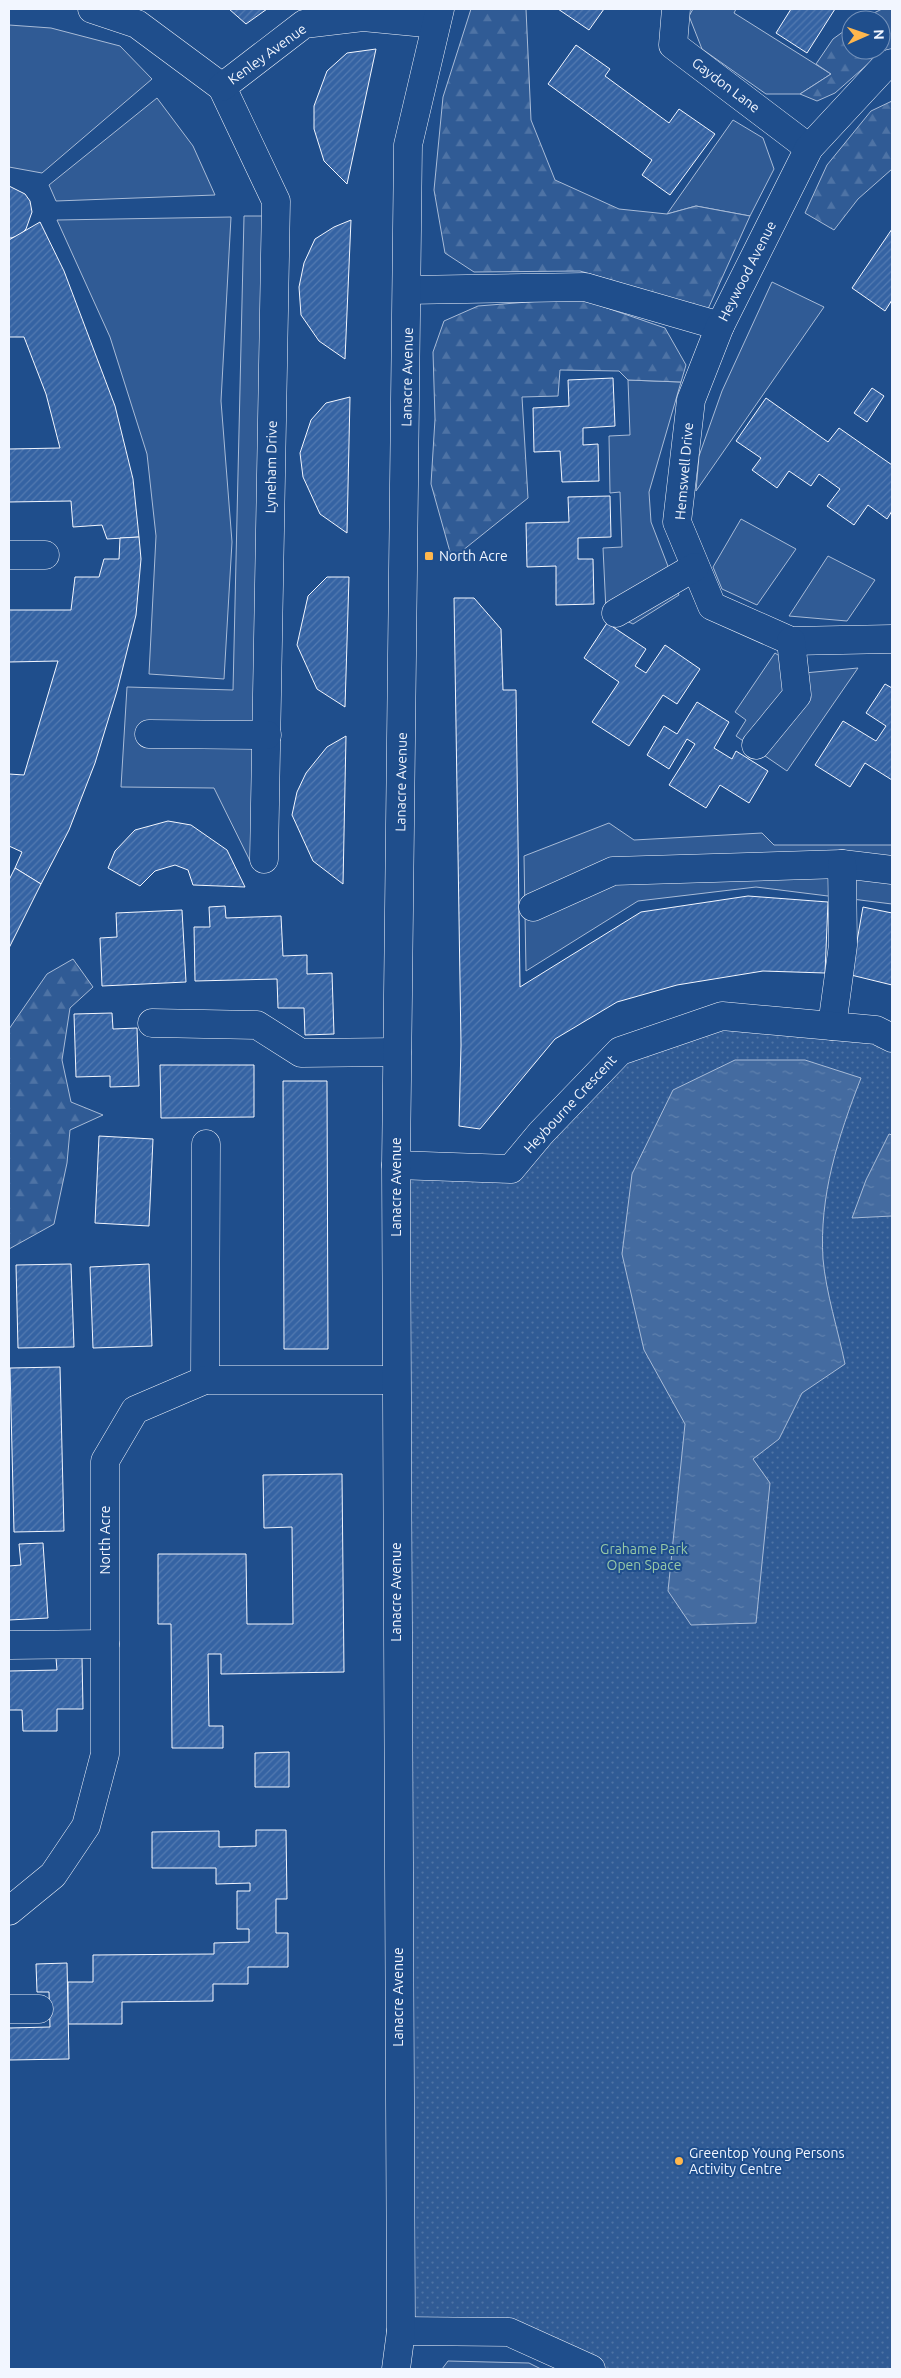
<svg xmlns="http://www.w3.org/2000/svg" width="901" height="2378" font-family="Ubuntu,sans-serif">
	<defs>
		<pattern id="forest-firs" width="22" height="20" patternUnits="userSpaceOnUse" patternTransform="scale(1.25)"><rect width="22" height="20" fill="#305b95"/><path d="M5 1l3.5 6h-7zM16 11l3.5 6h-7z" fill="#4e73a5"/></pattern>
		<pattern id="park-dots" width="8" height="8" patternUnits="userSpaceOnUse" patternTransform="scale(1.25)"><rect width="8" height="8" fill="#305b95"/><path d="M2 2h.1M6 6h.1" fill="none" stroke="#4e73a5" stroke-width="1.8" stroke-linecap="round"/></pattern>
		<pattern id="water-ripples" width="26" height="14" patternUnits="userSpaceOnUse" patternTransform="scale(1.25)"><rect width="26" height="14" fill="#446ba0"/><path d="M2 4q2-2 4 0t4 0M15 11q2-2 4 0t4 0" fill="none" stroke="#5f81ae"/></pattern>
		<pattern id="building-hatch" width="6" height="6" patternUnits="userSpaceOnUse" patternTransform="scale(1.25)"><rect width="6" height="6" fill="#3563a3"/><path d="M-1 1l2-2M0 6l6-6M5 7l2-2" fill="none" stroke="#537ab1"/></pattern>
	</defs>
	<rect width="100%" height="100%" fill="#1f4e8c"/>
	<!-- built -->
	<g fill="#305b95" stroke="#a8bbd7">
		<path d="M693,9H736L734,13L831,74L800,94H766L702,49L689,16Z"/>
		<path d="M9,25L51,28L120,46L152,79L42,173L9,167Z"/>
		<path d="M157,98L193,146L215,195L56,201L49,185Z"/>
		<path d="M733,120L763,138L774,169L750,216L696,206L667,214Z"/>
		<path d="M244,216H270L261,697L254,869L214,788L121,787L127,687L233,690Z"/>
		<path d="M231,217L221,401L232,542L224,679L149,674L156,536L147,454L110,337L57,220Z"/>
		<path d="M772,282L824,307L696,491L699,456L722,391Z"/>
		<path d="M628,380L681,382L649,492L651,522L679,595L633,624L606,611L603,548L622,547L620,492L610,493L609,436L630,435Z"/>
		<path d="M741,519L796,549L757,605L722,589L713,567Z"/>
		<path d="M828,556L875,580L847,621L789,616Z"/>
		<path d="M775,653L804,673L858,668L787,771L736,736L746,720L735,712Z"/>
		<path d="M609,823L634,840L762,833L774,845H892V904L756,887L638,901L526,971L524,856Z"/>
		<path d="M448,2361L529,2363L541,2369H442Z"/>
	</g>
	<!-- forest -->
	<g fill="url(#forest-firs)" stroke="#a8bbd7">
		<path d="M471,9H526L531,120L555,180L619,209L667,214L696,206L750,216L708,309L580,271L474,272L445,253L434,190L443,97Z"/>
		<path d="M882,9H892V49L869,63L835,93L817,101L800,94L831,74L816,64L833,39L851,26V50H881V20H860Z"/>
		<path d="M892,101V169L858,199L834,230L805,213L827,165L871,111Z"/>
		<path d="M578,298L665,328L686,365L681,382L628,380L619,371L560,370L558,396L522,397L528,498L452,559L431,484L435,419L433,352L444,321L478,306Z"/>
		<path d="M73,959L93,987L70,1008L62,1060L71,1102L103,1115L70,1130L67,1163L54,1224L9,1249V1029L47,974Z"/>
	</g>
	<!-- park -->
	<path fill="url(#park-dots)" stroke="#a8bbd7" d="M722,1013L892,1040V2369H591L505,2331H400L397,1168L493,1169L616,1057Z"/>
	<!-- water -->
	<g fill="url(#water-ripples)" stroke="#a8bbd7">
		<path d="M735,1060H805L861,1078C838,1137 819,1196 823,1259C826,1293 838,1330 845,1364L802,1393L779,1439L753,1459L770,1483L756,1623L691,1625L668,1591L685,1424L644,1350L622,1254L632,1174L673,1090Z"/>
		<path d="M889,1134L892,1135V1216L852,1218L866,1180Z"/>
	</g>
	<!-- building -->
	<g fill="url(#building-hatch)" stroke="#f2f6ff">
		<path d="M229,9H267L246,24Z"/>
		<path d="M558,9H604L589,30Z"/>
		<path d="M791,9H835L807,53L776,33Z"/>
		<path d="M576,45L610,69L605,76L669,123L679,109L715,134L670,195L642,175L652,160L548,84Z"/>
		<path d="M376,49L347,184L324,161L314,129V106L327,71L347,53Z"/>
		<path d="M9,186L25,194L30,201L32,212L26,229L20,235L11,238H9Z"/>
		<path d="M351,220L345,359L319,341L301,315L299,287L304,263L315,239L334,227Z"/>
		<path d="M40,222L64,271L115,406L133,479L139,537L107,539L102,525L73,527L71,501L9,502V449L60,448L46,394L24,337H9V240Z"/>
		<path d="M892,229V300L885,311L852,288Z"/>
		<path d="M613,378L615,426L583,428V445L598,444L599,481L562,482L560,451L534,452L533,408L569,406L568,380Z"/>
		<path d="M872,388L884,396L867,422L854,413Z"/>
		<path d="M350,397L347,533L320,514L303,477L300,453L311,420L326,403Z"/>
		<path d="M766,398L828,442L839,428L892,465V511L887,519L868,505L854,525L827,506L840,489L819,474L811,486L789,471L777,488L752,470L761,458L736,441Z"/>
		<path d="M610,496L611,537L578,538V559H593L594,604L556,605V566L527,567L526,523L569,522L568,497Z"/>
		<path d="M139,537L141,559L136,615L117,691L95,763L69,830L41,884L15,868L22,852L9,846V774L24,775L58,661L9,662V610H71L75,577H99L104,559H119L120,538Z"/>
		<path d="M327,577H349L345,707L317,689L297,645L308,596Z"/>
		<path d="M454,598H474L501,629L503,690H516L520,987L641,912L748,896L828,902L825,973L763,971L677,985L617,1002L555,1039L480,1129L459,1126L461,1045Z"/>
		<path d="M607,623L646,649L635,666L646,673L665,645L700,669L677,704L663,695L629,746L592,722L619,682L584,658Z"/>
		<path d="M885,684L892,688V780L865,763L850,787L815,765L843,721L876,741L886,726L866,713Z"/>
		<path d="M697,702L729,722L714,748L732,759L736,751L768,771L749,803L720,785L706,808L669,785L695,744L687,739L669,769L647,755L664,726L677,734Z"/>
		<path d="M346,736L343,884L313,861L292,815L297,792L306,773L327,747Z"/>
		<path d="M168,821L191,825L227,850L245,887L193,885L188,870L175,865L155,871L140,886L108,868L115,851L135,830Z"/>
		<path d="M15,868L41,884L9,948V880Z"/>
		<path d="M225,906L226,918L281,916L283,956L307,955V974L332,973L334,1034L305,1035L304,1008H278L277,979L195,981L194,927H210L209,907Z"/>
		<path d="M863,907L892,913V985L851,975Z"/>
		<path d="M182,910L186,982L102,986L100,938L117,937L116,913Z"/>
		<path d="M112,1013L113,1029L137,1028L139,1086L110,1087V1076L76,1077L74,1014Z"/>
		<path d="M160,1065H254V1117L161,1118Z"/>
		<path d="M283,1081H327L328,1349H284Z"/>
		<path d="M99,1136L153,1139L149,1226L95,1223Z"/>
		<path d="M71,1264L74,1347L18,1348L16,1265Z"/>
		<path d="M149,1264L152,1346L93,1348L90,1267Z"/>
		<path d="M60,1367L64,1531L14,1532L10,1368Z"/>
		<path d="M342,1474L344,1672L221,1674V1654H208L209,1726H223V1748H172L171,1624H158V1554H246L247,1624H293L292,1527L264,1528L263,1475Z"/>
		<path d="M43,1543L48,1618L9,1620V1566L21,1565L19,1544Z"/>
		<path d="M82,1657L83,1709H57V1731H23L22,1710H9V1671L57,1670L56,1658Z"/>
		<path d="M289,1752V1787H255V1753Z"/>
		<path d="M256,1830H286L287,1899H276V1933H288V1967H248V1984H213V2001L122,2002V2024H68V1982H93V1955L214,1954V1943L249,1942V1929H237V1891H250V1883L216,1884V1868H152V1832L219,1831V1847L256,1846Z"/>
		<path d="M67,1963L69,2059L9,2060V2028L50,2027L49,1992H37L36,1964Z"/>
	</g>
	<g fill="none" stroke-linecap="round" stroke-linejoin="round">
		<!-- minor casing -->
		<g stroke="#f2f6ff" stroke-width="29">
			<g id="minor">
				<path d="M92,9L137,24L222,87L276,201L264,859"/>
				<path d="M676,9L673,45L809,148"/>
				<path d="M222,87L304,24L363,17L436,24"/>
				<path d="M408,290L585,287L720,326L809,148L886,65L892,63"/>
				<path d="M720,326L691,400L677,522L712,606L791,641L892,639"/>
				<path d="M9,555H45"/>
				<path d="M616,613L695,567"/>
				<path d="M149,734L267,735"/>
				<path d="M756,745L797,695L791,641"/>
				<path d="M533,907L613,871L842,864L892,870"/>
				<path d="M152,1023L257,1025L301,1053L397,1052"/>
				<path d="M832,1026L843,945L842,864"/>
				<path d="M396,1165L511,1169L541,1133L620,1051L722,1016L876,1030L892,1038"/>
				<path d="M205,1380L206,1144"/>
				<path d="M9,1645L105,1644"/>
				<path d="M9,1911L53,1875L86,1826L105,1754V1461L135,1410L205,1380H396"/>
				<path d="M9,2009H39"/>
				<path d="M401,2331L509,2332L591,2369"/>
				<path d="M396,2369L401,2331L396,1165L408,145L440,9"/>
			</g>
		</g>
		<!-- minor -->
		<use href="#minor" stroke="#1f4e8c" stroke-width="28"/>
	</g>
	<!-- markers -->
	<g fill="#ffb74d" stroke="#1f4e8c" stroke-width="2">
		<rect x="424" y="551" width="10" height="10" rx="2.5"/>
		<circle cx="679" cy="2161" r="5"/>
	</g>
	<g text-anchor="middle" stroke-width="4" stroke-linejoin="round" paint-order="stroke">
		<!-- street labels -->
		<g font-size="14" fill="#f2f6ff" stroke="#1f4e8c">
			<text transform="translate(267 54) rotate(-36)" y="5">Kenley Avenue</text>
			<text transform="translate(726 85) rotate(37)" y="5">Gaydon Lane</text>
			<text transform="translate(747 271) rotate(-63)" y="5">Heywood Avenue</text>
			<text transform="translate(407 377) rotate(-89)" y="5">Lanacre Avenue</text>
			<text transform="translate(271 467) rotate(-89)" y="5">Lyneham Drive</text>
			<text transform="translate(684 471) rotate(-85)" y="5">Hemswell Drive</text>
			<text transform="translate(401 782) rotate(-89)" y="5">Lanacre Avenue</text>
			<text transform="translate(570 1104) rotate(-47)" y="5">Heybourne Crescent</text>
			<text transform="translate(396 1187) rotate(-90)" y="5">Lanacre Avenue</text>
			<text transform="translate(105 1540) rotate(-90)" y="5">North Acre</text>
			<text transform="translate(396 1592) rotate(-90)" y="5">Lanacre Avenue</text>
			<text transform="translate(398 1997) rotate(-90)" y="5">Lanacre Avenue</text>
		</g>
		<!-- poi labels -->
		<g font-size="14" fill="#f2f6ff" stroke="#1f4e8c" text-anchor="start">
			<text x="439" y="561">North Acre</text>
			<text x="689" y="2158">Greentop Young Persons<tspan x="689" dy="16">Activity Centre</tspan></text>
		</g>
		<!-- park labels -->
		<g font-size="14" fill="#97c8a6" stroke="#1f4e8c">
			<text x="644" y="1554">Grahame Park<tspan x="644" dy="16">Open Space</tspan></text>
		</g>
	</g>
	<!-- border -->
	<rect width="901" height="2378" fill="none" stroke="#f2f6ff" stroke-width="20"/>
	<!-- north arrow -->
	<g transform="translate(866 35) rotate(88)"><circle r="24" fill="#1f4e8c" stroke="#7391ba"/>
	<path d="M0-4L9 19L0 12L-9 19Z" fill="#ffb74d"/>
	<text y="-8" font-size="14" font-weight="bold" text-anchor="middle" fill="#f2f6ff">N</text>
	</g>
</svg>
